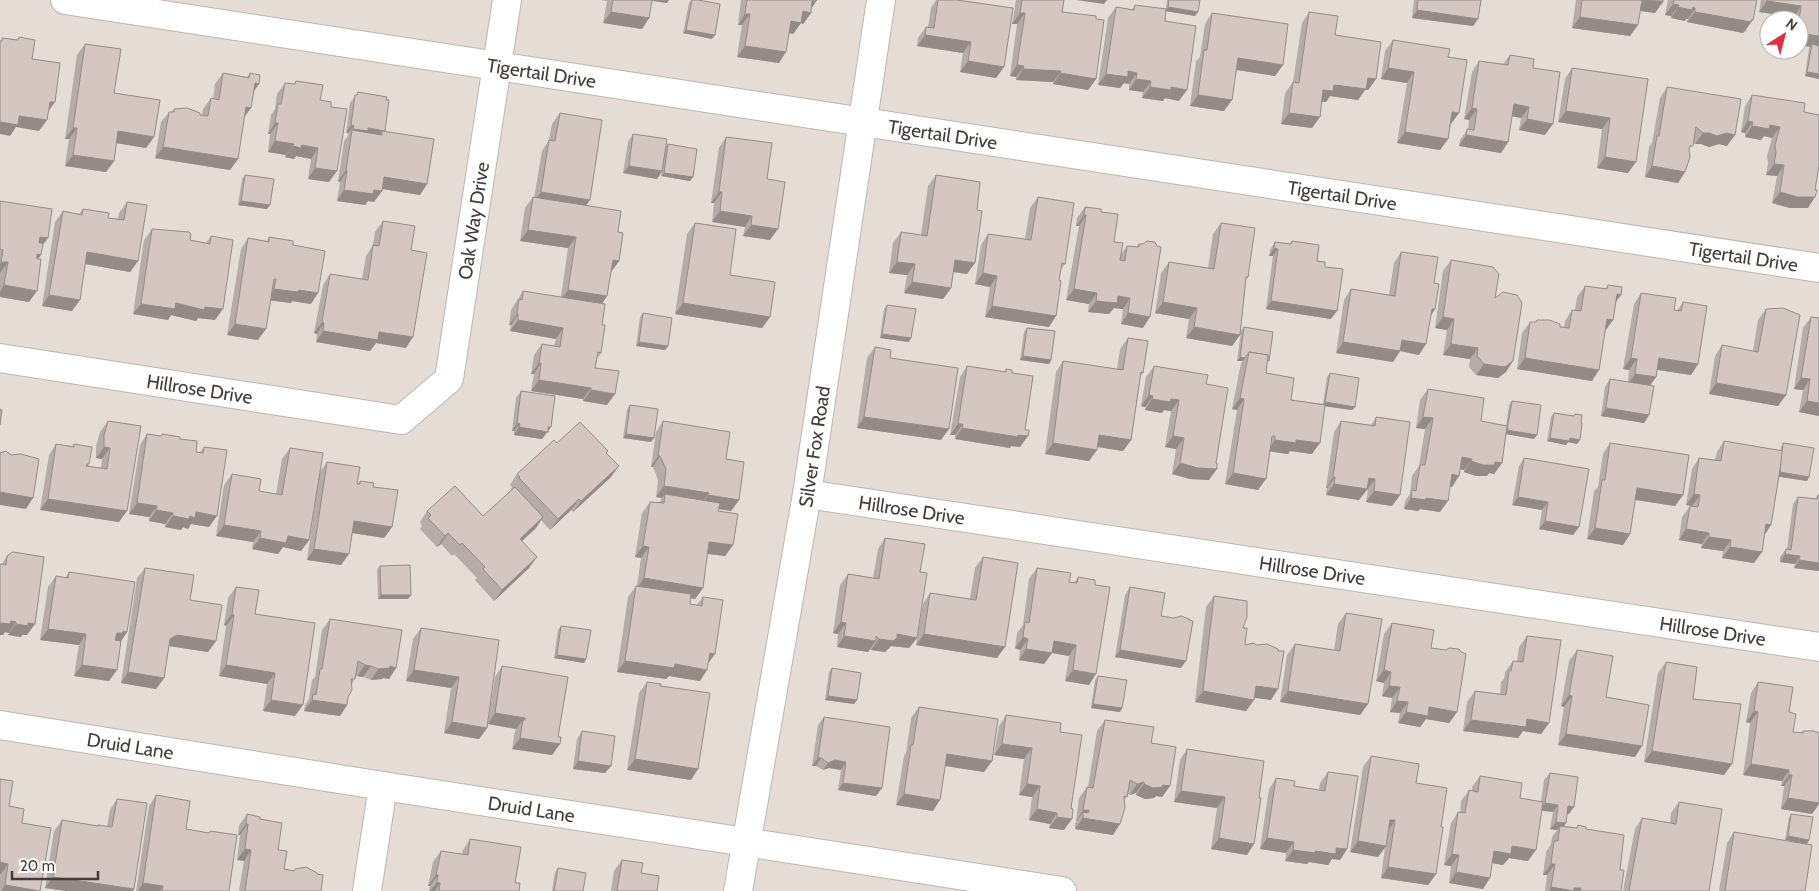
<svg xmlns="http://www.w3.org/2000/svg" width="1819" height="891" font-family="Cabin,sans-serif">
	<rect width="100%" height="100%" fill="#f1ebe7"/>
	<!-- residential -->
	<path fill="#e5dcd6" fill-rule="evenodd" d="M0,0H1819V891H0ZM1769,20H1799V50H1769Z"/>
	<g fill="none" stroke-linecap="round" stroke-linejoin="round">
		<!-- minor casing -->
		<g stroke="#bfb4ae" stroke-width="30">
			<g id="minor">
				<path id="s1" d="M65,0L1819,268"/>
				<path id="s2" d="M0,358L401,420L449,379L507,0"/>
				<path id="s3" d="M807,494L1819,647"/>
				<path d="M367,891L383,786"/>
				<path id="s4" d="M738,891L807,494L881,0"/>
			</g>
		</g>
		<!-- tertiary casing -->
		<g stroke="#bfb4ae" stroke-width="30">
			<g id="tertiary">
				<path id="s5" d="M0,725L383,786L1062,891"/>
			</g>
		</g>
		<!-- minor -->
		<use href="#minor" stroke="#fff" stroke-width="28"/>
		<!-- tertiary -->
		<use href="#tertiary" stroke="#fff" stroke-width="28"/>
	</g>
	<!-- wall -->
	<g fill="#b6aba6">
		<path d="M599,0H669L667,3L652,1L649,18L642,29L603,23L607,1Z"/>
		<path d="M691,0H698L712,39L683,33L689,3Z"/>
		<path d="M741,0H817L811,9V13L803,24L801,23L793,34L789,33L779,63L737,57L742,25H738Z"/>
		<path d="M936,0H957L1004,67L996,78L960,72L963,53L917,46L918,38L926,27H928L931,8Z"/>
		<path d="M1016,0H1064L1062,12L1096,19V79L1088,90L1053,84V82L1016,80V77L1010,76L1017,24H1012Z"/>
		<path d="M1167,0H1200L1195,16L1166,11L1165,21L1179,101L1165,98L1163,101L1142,98L1143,92L1129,90V84L1124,83L1120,88L1098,85L1108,18L1116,7L1132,10L1135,5L1166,9Z"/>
		<path d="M1414,0H1481L1478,19L1473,26L1412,18Z"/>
		<path d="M1576,0H1663L1655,13L1640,11L1630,36L1572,28Z"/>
		<path d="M1668,0H1757L1746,31L1743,33L1687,22L1688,19H1686L1685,21L1671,18V16L1665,15Z"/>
		<path d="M1761,0H1819V79L1805,76L1809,48L1810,47L1799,20H1793L1794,17L1759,12Z"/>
		<path d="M1309,12L1335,35L1376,79L1368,90H1365L1358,100L1330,96L1326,102H1322L1312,128L1281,124L1285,93L1293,82L1302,23Z"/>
		<path d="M1212,13L1283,65L1275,76L1237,70L1224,111L1190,106L1196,61L1200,57L1205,24Z"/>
		<path d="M1393,40L1448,57L1451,124L1448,139L1440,150L1397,143L1407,83L1381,79L1385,51Z"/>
		<path d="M85,44L114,93L154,137L146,148L116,143L114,161L106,172L65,166L69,139H65L77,55Z"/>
		<path d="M1510,55L1533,68L1545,135L1519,130L1521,118L1512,116L1508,142L1501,153L1459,146L1460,140L1468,129L1469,120L1464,119L1472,72L1479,61L1503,64Z"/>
		<path d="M1572,68L1648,79L1628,173L1597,168L1602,129L1558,122L1565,79Z"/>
		<path d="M223,73L247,77L250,73L254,91L244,118L238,159L230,170L155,158L161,122L169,112H172L174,109L202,115L203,109L211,98L213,99L215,84Z"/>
		<path d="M296,81L320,100L331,107L329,182L308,179L311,159L296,156L294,159L285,157L286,155L268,152L270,134H268L271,115L275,109L277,94L285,83L294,84Z"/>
		<path d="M1667,87L1727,146L1719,144L1709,147L1701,144H1695L1693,143L1689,150L1685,172L1678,183L1645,177L1649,147L1652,143L1660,98Z"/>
		<path d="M358,92L384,131L427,184L420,195L382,189V191L374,202L368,201L365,205L337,201L340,182L338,181L344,141L348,136V133H346L350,103Z"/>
		<path d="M1752,95L1804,112L1808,208H1790L1772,203L1777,176L1766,175L1768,164L1767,156L1772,138L1764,136L1761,140L1745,137V133L1741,132L1745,106Z"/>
		<path d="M560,113L590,200L585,206L618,232L619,261L611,272L607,296L602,303L601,353L597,359L595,368L607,405L583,401V399L531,391L534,374H531L534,355L542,344L554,346L556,339L510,331L511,325H509L511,310L523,291L561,297L568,248L520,241L525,208L533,197L534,198L542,151L549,140L552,124Z"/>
		<path d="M633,134L666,146L668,144L693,177L690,181L661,176L662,172L657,179L623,173L628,142Z"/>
		<path d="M726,137L767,179L770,240L743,236L745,227L712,222L714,203H711L719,148Z"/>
		<path d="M245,175L267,209L238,205L242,179Z"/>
		<path d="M936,175L967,274L953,272L951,288L943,299L904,293L907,275L889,273L893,243L901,232L921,235L928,186Z"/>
		<path d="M1038,197L1065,264L1061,269L1049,327L985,317L990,287L975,284L981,245L988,234L1025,239L1030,208Z"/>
		<path d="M0,201L42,246L38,259L29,302L0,297Z"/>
		<path d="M127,202L138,261L130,272L85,264L72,311L42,306L55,222L63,211L79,214L83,209L108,218L118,219L119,213Z"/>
		<path d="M1085,207L1101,212L1114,242L1121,254L1127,246L1136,247L1139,244L1143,328L1121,324L1123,309L1114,308L1109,314L1088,312L1089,304L1066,300L1079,226H1076L1077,218Z"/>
		<path d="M383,221L411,250L406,348L376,343L370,351L316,342L317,334L314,333L323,285L330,274L362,279L366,256L373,245L375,232Z"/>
		<path d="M695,223L730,275L770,317L762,328L675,314L687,234Z"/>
		<path d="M1221,223L1248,277L1246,280L1240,335L1232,346L1186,338L1189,319L1155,313L1161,273L1169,262L1208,268L1213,234Z"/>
		<path d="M152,229L190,240L206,243L211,236L215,320L198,318L196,321L171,315L168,320L133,314L144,240Z"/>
		<path d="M269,237L293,245L311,304L292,301L291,303L270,300L258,340L227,335L241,249L248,238L267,241Z"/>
		<path d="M1292,241L1325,267L1331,319L1266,309L1273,256H1269L1270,250L1275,242L1289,244Z"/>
		<path d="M1401,252L1434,283L1435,309L1431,316L1419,355L1400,351L1393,362L1336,353L1344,300L1351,289L1389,295L1394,263Z"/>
		<path d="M1451,260L1495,298L1506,372L1498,378L1476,375L1469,367L1470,359L1443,355L1447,330L1435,328L1443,271Z"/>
		<path d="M1608,285L1616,302L1613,320L1605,331L1592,381L1517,369L1522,333L1530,322H1535L1537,320L1564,327L1565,321L1572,310H1575L1577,297L1585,286L1605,289Z"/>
		<path d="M1641,293L1674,310L1677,311L1683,302L1698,364L1691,375L1657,370L1656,377L1650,386L1649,415L1644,423L1601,416L1605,387L1610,379L1628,382L1629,370L1623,369L1634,304Z"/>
		<path d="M887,305L909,342L880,338L884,309Z"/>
		<path d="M1766,309L1786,395L1778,406L1709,394L1715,356L1722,345L1753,351L1758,320Z"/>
		<path d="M643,313L668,346L665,350L636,346L640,317Z"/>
		<path d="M1811,317L1819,416L1799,412L1803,390L1794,389L1803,328Z"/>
		<path d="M1244,327L1267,364L1266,373L1291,400L1323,404L1327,377L1330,373L1355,407L1352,410L1325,406L1312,454L1290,451L1288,454L1270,451L1258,490L1225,484L1237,410L1232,409L1241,363L1243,361H1237L1241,331Z"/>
		<path d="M1027,328L1051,360L1049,364L1020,360L1024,332Z"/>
		<path d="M1128,338L1143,373L1140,377L1131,440L1123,451L1097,447L1089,461L1045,454L1056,372L1063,361L1117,369L1120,349Z"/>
		<path d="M875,347L890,358L941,440L857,428L867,358Z"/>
		<path d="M967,366L1004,372L1006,369L1012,373L1020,447L1011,446L1010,448L955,439V435H950L960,377Z"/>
		<path d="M1154,366L1206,384L1209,480L1190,479L1172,474L1176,449L1165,447L1171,411L1164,410L1162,413L1145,410V407L1141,406L1146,377Z"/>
		<path d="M1428,389L1481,421L1506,426L1509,405L1512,401L1534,439L1506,434L1502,463L1494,474L1489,473L1487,476H1476L1464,472V470L1460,469L1452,487L1450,486L1440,512L1420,509L1418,511L1404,509L1405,501L1410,494L1412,476L1419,466L1425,429L1416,428L1420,400Z"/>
		<path d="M521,391L551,427L542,439L514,435V431H512L516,398Z"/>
		<path d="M630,405L651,442L623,438L627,409Z"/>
		<path d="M1554,413L1573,416L1575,414L1581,423L1580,440L1577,444L1568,442L1566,445L1547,441L1551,417Z"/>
		<path d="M1376,417L1400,495L1392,506L1366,502L1368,490H1367L1359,500L1326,495L1327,488H1326L1334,432L1341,421L1371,425Z"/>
		<path d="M108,421L119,522L40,510L49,455L56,444L72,446L74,444L89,464L88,466L101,468L102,459L96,458V446L100,432Z"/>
		<path d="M663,421L726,459L739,500L731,511L718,509V511L733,545L725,556L707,554L703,588L695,599L691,598L690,604L697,605L703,597L708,664L700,681L669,676L666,679L617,672L628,597L636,586H637L641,558L635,557L642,513L650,502L659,503L662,498L656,497L658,480L653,467H651L656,432Z"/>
		<path d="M147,434L161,436L162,434L180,439L196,452H200L204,447L209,527L191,524L188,529L183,527L181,530L165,527V524L149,521V517L129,514L140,445Z"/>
		<path d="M1724,441L1780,451L1781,447L1783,443L1809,477L1807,481L1779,477L1764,535L1754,563L1722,558L1723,551L1701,548L1702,544L1679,540L1682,517L1690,506H1692L1686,505L1692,469L1699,458L1715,460L1717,452Z"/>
		<path d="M557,443L608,451L606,453L611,477L573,512L571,510L550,530L541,520L536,528L522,541L529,568L494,601L475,580L477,578L454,554L452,556L441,544L437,547L420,529L422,526L420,522L427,511L483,516L512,490L511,489L512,487L510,485L517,474Z"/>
		<path d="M1610,443L1683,495L1675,506L1635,500L1630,534L1623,545L1587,539L1594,491L1598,487L1603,454Z"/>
		<path d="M290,448L320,472L327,462L357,484H358L360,481L373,487L392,527L384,538L352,533L341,565L307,560L317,491L309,540L301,551L283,547L278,554L252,549L253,542L216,536L224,485L232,474L259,491L276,494L282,459Z"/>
		<path d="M1524,458L1579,527L1573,535L1539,529L1542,510L1512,505L1519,466Z"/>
		<path d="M1818,495H1819V571L1794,568L1795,564L1780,562V557L1786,549H1787L1793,504L1798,497L1815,499Z"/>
		<path d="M885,538L920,572L917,638L909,648L891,646L885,652L871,650L870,649L868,652L837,647L838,634L833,633L840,585L848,574L873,578L878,549Z"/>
		<path d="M7,556L27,635H22L21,637L8,635L9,633L5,632L3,635L2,564Z"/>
		<path d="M983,557L997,658L916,645L923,604L930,593L970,599L975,568Z"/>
		<path d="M380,566L408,599H378L377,569Z"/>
		<path d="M145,568L190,600L216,641L208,652L169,646L164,678L156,689L121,683L137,578Z"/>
		<path d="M1037,568L1069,582L1074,583L1078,577L1089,685L1065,681L1069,656L1052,653L1044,664L1019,660L1020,650L1015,648L1017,633L1023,625L1029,579Z"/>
		<path d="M69,572L121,641L109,681L74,676L79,645L40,640L48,587L56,576L65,578Z"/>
		<path d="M236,587L255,614L295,716L263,711L267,684L219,676L226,626L224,625L228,598Z"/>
		<path d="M1130,587L1161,616L1181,668L1115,657L1125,595Z"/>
		<path d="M1214,596L1243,628L1245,645L1271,700L1254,697V700L1246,711L1195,702L1206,607Z"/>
		<path d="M1346,613L1368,704L1360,715L1280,702L1287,655L1295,644L1334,650L1338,624Z"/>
		<path d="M330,619L396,668L389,679L383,678L382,679L371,680L363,677L357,676H356L352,684L348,697L347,705L340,716L304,711L305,705L309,699L312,680L315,677L322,630Z"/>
		<path d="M1392,623L1457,712L1449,723L1426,719L1420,727L1398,723L1400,713L1390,712L1392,698L1382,696L1384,683L1376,681L1384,634Z"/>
		<path d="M561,626L586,659L584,663L554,658L558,630Z"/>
		<path d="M421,628L499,640L487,728L479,739L444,733L451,688L406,681L413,639Z"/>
		<path d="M1527,636L1549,723L1541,734L1523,731L1518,738L1463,731L1467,702L1475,691L1500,694L1501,682L1504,679L1505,672L1513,661H1517L1519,647Z"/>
		<path d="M1577,650L1635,757L1558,745L1564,707L1561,706L1569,661Z"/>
		<path d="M1666,662L1693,699L1724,775L1644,762L1658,673Z"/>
		<path d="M502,666L560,744L552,755L512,749L515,731L516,729L488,724L495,677Z"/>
		<path d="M832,668L857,700L854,704L825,700L829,672Z"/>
		<path d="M1098,676L1122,708L1120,712L1091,708L1095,680Z"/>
		<path d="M647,682L660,686L691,780L627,770L639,693Z"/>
		<path d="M1758,682L1789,712L1793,732L1802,733L1803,731L1819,733V804L1812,814L1781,809L1784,786H1781L1782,781L1743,775L1748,740L1750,723L1746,722L1751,693Z"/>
		<path d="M919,707L992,761L984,772L945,766L933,811L896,805L904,756L906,753L911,718Z"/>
		<path d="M1006,715L1060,732L1064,830L1049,828L1050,824L1029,820L1032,797L1019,795L1024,759L994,755L999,726Z"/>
		<path d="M824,717L882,788L876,796L838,790L841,770L829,768L823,770L816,766H812L818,725Z"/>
		<path d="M1105,720L1151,743L1170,786L1162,797L1156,796L1154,798L1145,799L1136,795V793L1130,795L1128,794L1124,801L1113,835L1075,829V823L1077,821H1076L1079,798L1087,787H1088L1097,731Z"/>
		<path d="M582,731L611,766L605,773L573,769L577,739Z"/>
		<path d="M1187,749L1259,798L1247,855L1211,849L1217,808L1174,802L1180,760Z"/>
		<path d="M1371,756L1416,783L1436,874L1428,885L1381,878L1385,847L1378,857L1350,852L1363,767Z"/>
		<path d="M1328,772L1347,849L1340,860L1332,859L1328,865L1309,862L1307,864L1285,861L1286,853L1260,849L1269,789L1276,778L1294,786L1319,790L1320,783Z"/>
		<path d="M1550,773L1569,814H1567L1564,826L1576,828L1578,825L1586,829L1620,870L1621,891H1545L1547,875H1543L1546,852L1551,844L1552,837L1557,830L1550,829L1553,812L1542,811L1528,861L1509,858L1503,865L1492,863L1483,889L1449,883L1451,866L1444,865L1451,823L1458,812L1460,813L1461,801L1469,790L1472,791V787L1480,776L1520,798L1541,802L1544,780Z"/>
		<path d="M156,795L186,829L209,833L210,831L229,891H136L149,806Z"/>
		<path d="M117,799L134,889L133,891H66L45,888L54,831L62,820L97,826H107L110,810Z"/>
		<path d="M1679,802L1709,891H1623L1635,829L1642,818L1670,823L1671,813Z"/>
		<path d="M9,806L22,823L40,891H0V877Z"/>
		<path d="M247,814L260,819L278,850L284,869L293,871L295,869L317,874L321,891H239L244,861L237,860L240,835H238L239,825Z"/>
		<path d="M1791,814L1809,840L1807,844L1785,840L1789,817Z"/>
		<path d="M1734,832L1805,891H1719L1727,843Z"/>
		<path d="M470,839L515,883L519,891H429L430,886H428L433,862L441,851L462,854L463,850Z"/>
		<path d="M622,860L641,873L657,891H611L614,871Z"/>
		<path d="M558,868L583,891H552L555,872Z"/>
	</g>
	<!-- shaded-wall -->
	<g fill="#948b87">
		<path d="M647,0H669L667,3Z"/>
		<path d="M1076,0H1107L1104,4Z"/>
		<path d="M1641,0H1649L1663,2L1655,13L1634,10Z"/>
		<path d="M812,1H816L809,12L811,13L803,24L801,23L793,34L784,32L791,21L803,11Z"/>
		<path d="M1767,1L1801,6L1794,17L1759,12Z"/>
		<path d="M1673,4L1679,5L1671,16L1665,15Z"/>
		<path d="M1168,7L1198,12L1195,16L1165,11Z"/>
		<path d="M1678,7H1693L1695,8L1688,19H1686L1685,21L1671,18Z"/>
		<path d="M1417,10L1478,19L1473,26L1412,18Z"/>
		<path d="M611,12L649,18L642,29L603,23Z"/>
		<path d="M1695,12L1751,20H1753L1743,33L1687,22Z"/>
		<path d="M1020,13H1025L1017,24H1012Z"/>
		<path d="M745,14H750L742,25H738Z"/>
		<path d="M1580,17L1638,25L1630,36L1572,28Z"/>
		<path d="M686,30L715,35L712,39L683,33Z"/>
		<path d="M1799,33L1819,36V46L1812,44L1810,47L1799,45Z"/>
		<path d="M925,35L971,42L963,53L917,46Z"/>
		<path d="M745,46L786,52L779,63L737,57Z"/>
		<path d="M1238,58L1283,65L1275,76L1231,69Z"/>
		<path d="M968,61L1004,67L996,78L960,72Z"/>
		<path d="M1017,65L1024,66L1016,77L1010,76Z"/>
		<path d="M1388,68L1414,72L1407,83L1381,79Z"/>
		<path d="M1023,69L1061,71L1053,82L1016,80Z"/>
		<path d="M1128,71L1137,73L1129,84L1124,83L1120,88L1098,85L1106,74Z"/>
		<path d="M1807,72L1819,74V79L1805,76Z"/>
		<path d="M1060,73L1096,79L1088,90L1053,84Z"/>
		<path d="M1368,78L1376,79L1368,90H1365L1358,100L1330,96L1326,102L1316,101L1323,90L1334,85Z"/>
		<path d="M1136,79L1151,81L1143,92L1129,90Z"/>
		<path d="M255,83L259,84L251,95Z"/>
		<path d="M1150,87H1171L1187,90L1179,101L1165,98L1163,101L1142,98Z"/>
		<path d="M1198,95L1232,100L1224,111L1190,106Z"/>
		<path d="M50,102H55L47,113Z"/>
		<path d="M1514,104L1529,107L1521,118L1506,115Z"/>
		<path d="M246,107L251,108L243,119Z"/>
		<path d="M1472,108L1477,109L1469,120L1464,119Z"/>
		<path d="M1566,111L1610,118L1602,129L1558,122Z"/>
		<path d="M1452,112L1459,113L1451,124L1445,123Z"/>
		<path d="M1289,113L1320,117L1312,128L1281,124Z"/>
		<path d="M19,116L47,120L39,131L16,127L10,136L0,134V122Z"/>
		<path d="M1527,119L1553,124L1545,135L1519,130Z"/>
		<path d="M1748,121L1753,122L1745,133L1741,132Z"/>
		<path d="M275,123H278L270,134H268Z"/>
		<path d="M351,125L354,126L348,133H346Z"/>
		<path d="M1770,125L1780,127L1772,138L1764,136L1761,140L1745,137L1752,126Z"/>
		<path d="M73,128H77L69,139H65Z"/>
		<path d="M368,128L385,131H382L377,138L351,132L353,129Z"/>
		<path d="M118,131L154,137L146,148L110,142Z"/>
		<path d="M1405,132L1448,139L1440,150L1397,143Z"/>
		<path d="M1703,133H1727L1735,135L1727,146L1719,144L1709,147L1701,144H1695Z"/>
		<path d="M1466,135L1508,142L1501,153L1459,146Z"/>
		<path d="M275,141L294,144L286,155L268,152Z"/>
		<path d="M302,145L318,148L311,159L296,156L294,159L285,157L293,146Z"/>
		<path d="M163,147L238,159L230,170L155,158Z"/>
		<path d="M73,155L114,161L106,172L65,166Z"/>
		<path d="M1605,157L1636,162L1628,173L1597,168Z"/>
		<path d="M1774,164L1784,165L1777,176L1766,175Z"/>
		<path d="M629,166L662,171L657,179L623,173Z"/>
		<path d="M1652,166L1685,172L1678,183L1645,177Z"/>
		<path d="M315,168L337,171L329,182L308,179Z"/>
		<path d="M346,170L347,171L340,182L338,181Z"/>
		<path d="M664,173L693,177L690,181L661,176Z"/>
		<path d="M384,177L427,184L420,195L376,188Z"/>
		<path d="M344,190H374L382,191L374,202L368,201L365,205L337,201Z"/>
		<path d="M541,192L590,200L582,211L533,203Z"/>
		<path d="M719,192H722L714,203H711Z"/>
		<path d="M1780,192L1815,197L1808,208H1790L1772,203Z"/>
		<path d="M241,201L270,205L267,209L238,205Z"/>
		<path d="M720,211L752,216L745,227L712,222Z"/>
		<path d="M1084,215H1086L1079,226H1076Z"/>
		<path d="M751,225L778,229L770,240L743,236Z"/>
		<path d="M528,230L576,237L568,248L520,241Z"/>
		<path d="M40,237L48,238L40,249L33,248Z"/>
		<path d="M1274,248L1278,249L1273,256H1269Z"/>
		<path d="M87,252L138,261L130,272L80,263Z"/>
		<path d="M37,254L41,255L33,266Z"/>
		<path d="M613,260L619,261L611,272Z"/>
		<path d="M955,260L975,263L967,274L947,271Z"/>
		<path d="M1,262H8L0,273V264Z"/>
		<path d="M897,262L915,264L907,275L889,273Z"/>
		<path d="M983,273L997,276L990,287L975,284Z"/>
		<path d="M912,282L951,288L943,299L904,293Z"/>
		<path d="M4,285L37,291L29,302L0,297V292Z"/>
		<path d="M274,289L299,290L318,293L311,304L292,301L291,303L267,300Z"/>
		<path d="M1074,289L1097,293L1089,304L1066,300Z"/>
		<path d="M568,290L607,296L600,307L560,301Z"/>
		<path d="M1617,294L1621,295L1613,306Z"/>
		<path d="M49,295L80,300L72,311L42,306Z"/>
		<path d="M1118,296L1130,298L1123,309L1114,308L1109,314L1088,312L1096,301Z"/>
		<path d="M1271,301L1337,311L1331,319L1266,309Z"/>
		<path d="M1163,302L1197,308L1189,319L1155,313Z"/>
		<path d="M176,303L205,307L223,309L215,320L198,318L196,321L171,315L168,320L133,314L141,304Z"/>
		<path d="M683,303L770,317L762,328L675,314Z"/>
		<path d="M992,306L1056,316L1049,327L985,317Z"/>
		<path d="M1432,309H1435L1428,320Z"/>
		<path d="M1128,313L1150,317L1143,328L1121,324Z"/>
		<path d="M517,314H518L511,325H509Z"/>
		<path d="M1443,317L1454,319L1447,330L1435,328Z"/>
		<path d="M1607,319L1613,320L1605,331Z"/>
		<path d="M518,320L563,328L556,339L510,331Z"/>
		<path d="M322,322L324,323L317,334L314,333Z"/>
		<path d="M235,324L266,329L258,340L227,335Z"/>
		<path d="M1194,327L1240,335L1232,346L1186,338Z"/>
		<path d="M323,331L379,332L413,337L406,348L376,343L370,351L316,342Z"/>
		<path d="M882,334L911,338L909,342L880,338Z"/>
		<path d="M1402,340L1426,344L1419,355L1400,351L1393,362L1336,353L1343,342Z"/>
		<path d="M639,342L668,346L665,350L636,346Z"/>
		<path d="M1451,344L1478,348L1470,359L1443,355Z"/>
		<path d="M1023,356L1051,360L1049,364L1020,360Z"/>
		<path d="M1240,357L1245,358L1243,361H1237Z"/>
		<path d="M1525,358L1599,370L1592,381L1517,369Z"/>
		<path d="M1631,358L1637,359L1629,370L1623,369Z"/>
		<path d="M1659,358L1698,364L1691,375L1652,369Z"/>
		<path d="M1513,361L1506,372L1498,378L1476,375L1484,364Z"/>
		<path d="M539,363H541L534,374H531Z"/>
		<path d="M1635,374L1656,377L1648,388L1627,385Z"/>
		<path d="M1801,378L1810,379L1803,390L1794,389Z"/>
		<path d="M539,380L591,388L583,399L531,391Z"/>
		<path d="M1716,383L1786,395L1778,406L1709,394Z"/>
		<path d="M591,390L615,394L607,405L583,401Z"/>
		<path d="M1149,395L1153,396L1145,407L1141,406Z"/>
		<path d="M1240,398L1244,399L1237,410L1232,409Z"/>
		<path d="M1152,399H1171L1179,400L1171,411L1164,410L1162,413L1145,410Z"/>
		<path d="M1807,401L1819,403V416L1799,412Z"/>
		<path d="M1325,402L1355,407L1352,410L1322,406Z"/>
		<path d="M1606,408L1649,415L1644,423L1601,416Z"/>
		<path d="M864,417L949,429L941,440L857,428Z"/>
		<path d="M1423,417L1433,418L1425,429L1416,428Z"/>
		<path d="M517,423L520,424L514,431H512Z"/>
		<path d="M958,424H963L955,435H950Z"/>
		<path d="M519,427H551L542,439L514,435Z"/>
		<path d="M962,428L1018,435L1028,436L1020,447L1011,446L1010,448L955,439Z"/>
		<path d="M1507,430L1537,435L1534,439L1505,434Z"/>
		<path d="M626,434L654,438L651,442L623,438Z"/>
		<path d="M1099,435L1131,440L1123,451L1092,446Z"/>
		<path d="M1173,436L1184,438L1176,449L1165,447Z"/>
		<path d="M1550,438H1570L1580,440L1577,444L1568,442L1566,445L1547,441Z"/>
		<path d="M1275,440H1296L1320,443L1312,454L1290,451L1288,454L1267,451Z"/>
		<path d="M1053,443L1097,450L1089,461L1045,454Z"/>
		<path d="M104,447L110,448L102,459L96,458Z"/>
		<path d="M658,456H660L653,467H651Z"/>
		<path d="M1462,457L1472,459L1464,470L1454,468Z"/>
		<path d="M1471,461L1495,462L1502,463L1494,474L1489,473L1487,476H1476L1464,472Z"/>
		<path d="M1180,463L1217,469L1209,480L1190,479L1172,474Z"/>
		<path d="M619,466L611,477L573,512L581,501Z"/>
		<path d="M1779,472L1809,477L1807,481L1776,476Z"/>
		<path d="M1233,473L1266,479L1258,490L1225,484Z"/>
		<path d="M1452,474L1459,476L1452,487L1444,485Z"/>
		<path d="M1333,477H1335L1327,488H1326Z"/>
		<path d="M1369,478L1375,479L1359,500L1326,495L1334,484Z"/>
		<path d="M664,486L709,493L701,504L665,494L662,498L656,497Z"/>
		<path d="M1637,488L1683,495L1675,506L1630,499Z"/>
		<path d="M1374,491L1400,495L1392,506L1366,502Z"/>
		<path d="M0,492L33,498L26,509L0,505Z"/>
		<path d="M1694,494L1700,495L1692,506L1686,505Z"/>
		<path d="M708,495L739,500L731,511L701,506Z"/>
		<path d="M1518,497L1548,502L1542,510L1512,505Z"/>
		<path d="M1411,498H1426L1448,501L1440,512L1420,509L1418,511L1404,509Z"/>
		<path d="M48,499L127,511L119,522L40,510Z"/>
		<path d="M579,499L571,510L550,530L558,519Z"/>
		<path d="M137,503L157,506L149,517L129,514Z"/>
		<path d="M156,510L173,513L165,524L149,521Z"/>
		<path d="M196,512L217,516L209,527L191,524L188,529L183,527L181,530L165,527L173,516H190Z"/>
		<path d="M543,517L536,528L512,550L520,539Z"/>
		<path d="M354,521L392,527L384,538L346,532Z"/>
		<path d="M1545,521L1579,527L1573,535L1539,529Z"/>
		<path d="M1766,524L1771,525L1764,536Z"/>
		<path d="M224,525L261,531L253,542L216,536Z"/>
		<path d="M1595,528L1630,534L1623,545L1587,539Z"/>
		<path d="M1686,529L1709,533L1702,544L1679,540Z"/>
		<path d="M448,533L441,544L437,547L445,536Z"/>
		<path d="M288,536L309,540L301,551L283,547L278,554L252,549L260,538Z"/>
		<path d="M1709,537L1731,540L1723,551L1701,548Z"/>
		<path d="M709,542L733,545L725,556L701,553Z"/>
		<path d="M643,546L649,547L641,558L635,557Z"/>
		<path d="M1730,547L1762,552L1754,563L1722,558Z"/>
		<path d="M314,549L349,554L341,565L307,560Z"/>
		<path d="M1785,554L1800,556L1795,564L1780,562Z"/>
		<path d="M537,557L529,568L494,601L502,590Z"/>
		<path d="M1799,560L1819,563V571L1794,568Z"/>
		<path d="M644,578L703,588L695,599L636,589Z"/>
		<path d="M381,595H411L408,599H378Z"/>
		<path d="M232,614L234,615L226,626L224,625Z"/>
		<path d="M11,621L16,622L9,633L5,632L3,635H0V623Z"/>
		<path d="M841,622L846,623L838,634L833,633Z"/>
		<path d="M28,623L35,624L27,635H22L21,637L8,635L16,624Z"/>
		<path d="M48,629L86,634L79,645L40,640Z"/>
		<path d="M123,631L127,632L120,643L115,644L117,633Z"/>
		<path d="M897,634L917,638L909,648L891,646L885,652L871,650L879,639Z"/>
		<path d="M924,634L1005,647L997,658L916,645Z"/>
		<path d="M177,635L216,641L208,652L169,646L162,650L170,639Z"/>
		<path d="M844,636L876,641L868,652L837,647Z"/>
		<path d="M1023,637L1028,639L1020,650L1015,648Z"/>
		<path d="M1054,641L1076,645L1069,656L1052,653L1044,664L1019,660L1026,649Z"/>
		<path d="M1120,650L1186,661L1181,668L1115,657Z"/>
		<path d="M710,653L715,654L707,665Z"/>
		<path d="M557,655L586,659L584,663L554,658Z"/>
		<path d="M625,661L675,664L707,670L700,681L669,676L666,679L617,672Z"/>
		<path d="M82,665L117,670L109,681L74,676Z"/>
		<path d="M226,665L275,673L267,684L219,676Z"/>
		<path d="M365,665L371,666L363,677L357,676Z"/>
		<path d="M390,666L396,668L389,679L383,678L382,679L371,680L378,669Z"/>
		<path d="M414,670L459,677L451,688L406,681Z"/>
		<path d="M1073,670L1096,674L1089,685L1065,681Z"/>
		<path d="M1384,670L1391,672L1384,683L1376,681Z"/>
		<path d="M128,672L164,678L156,689L121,683Z"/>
		<path d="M1256,686L1278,689L1271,700L1248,697Z"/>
		<path d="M1389,686L1400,687L1392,698L1382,696Z"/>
		<path d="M1203,691L1254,700L1246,711L1195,702Z"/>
		<path d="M1288,691L1368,704L1360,715L1280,702Z"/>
		<path d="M1569,695L1572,696L1564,707L1561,706Z"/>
		<path d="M828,696L857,700L854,704L825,700Z"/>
		<path d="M271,700L303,705L295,716L263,711Z"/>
		<path d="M312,700L347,705L340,716L304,711Z"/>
		<path d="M1397,701L1408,702L1400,713L1390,712Z"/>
		<path d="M1093,704L1122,708L1120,712L1091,708Z"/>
		<path d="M1429,707L1457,712L1449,723L1426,719L1420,727L1398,723L1406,712Z"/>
		<path d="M1754,711L1758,712L1750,723L1746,722Z"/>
		<path d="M495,713L525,718L522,722L523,720L516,729L488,724Z"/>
		<path d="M1527,719L1549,723L1541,734L1523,731L1518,738L1463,731L1471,720Z"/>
		<path d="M452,722L487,728L479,739L444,733Z"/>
		<path d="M1566,734L1642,746L1635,757L1558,745Z"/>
		<path d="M520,738L560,744L552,755L512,749Z"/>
		<path d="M1002,744L1032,748L1024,759L994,755Z"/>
		<path d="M1652,751L1732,764L1724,775L1644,762Z"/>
		<path d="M947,754L992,761L984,772L939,765Z"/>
		<path d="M818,758H821L816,766H812Z"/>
		<path d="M635,759L698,769L691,780L627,770Z"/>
		<path d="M835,760L846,762L841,770L829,768L823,770L828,763Z"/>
		<path d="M578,761L611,766L605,773L573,769Z"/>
		<path d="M1751,764L1789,770L1782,781L1743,775Z"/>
		<path d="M1789,775H1792L1784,786H1781Z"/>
		<path d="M1144,782L1136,793L1130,795L1137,784Z"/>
		<path d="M843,783L882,788L876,796L838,790Z"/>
		<path d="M1027,784L1040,786L1032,797L1019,795Z"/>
		<path d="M1144,784L1163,785L1170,786L1162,797L1156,796L1154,798L1145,799L1136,795Z"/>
		<path d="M1181,791L1225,797L1217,808L1174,802Z"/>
		<path d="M904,794L940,800L933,811L896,805Z"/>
		<path d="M1788,798L1819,803V804L1812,814L1781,809Z"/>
		<path d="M1545,803L1558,805L1553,812L1540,810Z"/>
		<path d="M1568,806L1574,807L1569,814L1563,813Z"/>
		<path d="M1037,809L1057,813L1050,824L1029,820Z"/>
		<path d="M1083,810H1089L1083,818L1120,824L1113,835L1075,829L1083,818V812L1077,821H1076Z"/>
		<path d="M1057,817L1072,819L1064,830L1049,828Z"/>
		<path d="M1390,820H1395L1388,831Z"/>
		<path d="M1556,822L1566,823L1561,831L1560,826L1557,830L1550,829Z"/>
		<path d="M246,824H248L240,835H238Z"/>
		<path d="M1788,836L1809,840L1807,844L1785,840Z"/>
		<path d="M1219,838L1254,844L1247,855L1211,849Z"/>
		<path d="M1267,838L1294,842L1286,853L1260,849Z"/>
		<path d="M1358,841L1386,846L1378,857L1350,852Z"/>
		<path d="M1512,846L1536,850L1528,861L1509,858L1503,865L1486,862L1494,851Z"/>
		<path d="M1336,848L1347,849L1340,860L1332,859L1328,865L1309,862L1307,864L1285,861L1293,850L1315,851Z"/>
		<path d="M245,849L251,850L244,861L237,860Z"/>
		<path d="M1452,854L1459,855L1451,866L1444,865Z"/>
		<path d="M0,862L8,864L0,875Z"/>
		<path d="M1551,864H1555L1547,875H1543Z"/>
		<path d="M1388,867L1436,874L1428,885L1381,878Z"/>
		<path d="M1456,872L1490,878L1483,889L1449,883Z"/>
		<path d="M436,875H438L430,886H428Z"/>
		<path d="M53,877L134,889L133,891H66L45,888Z"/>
		<path d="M437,882L440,883L435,891H430Z"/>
		<path d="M143,883L163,886L160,891H138Z"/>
		<path d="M5,885L40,891H1Z"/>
		<path d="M1551,887L1574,888H1581L1579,891H1549Z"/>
	</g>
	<!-- building -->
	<g fill="#d4c7c1" stroke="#948b87">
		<path d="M613,0H652L649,18L611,12Z"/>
		<path d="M692,0H698L720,4L715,35L686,30Z"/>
		<path d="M747,0H817L816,1H812L811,13L803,11L801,23L791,21L786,52L745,46L750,14H745Z"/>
		<path d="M938,0H957L1013,8L1004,67L968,61L971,42L925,35L926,27L934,28Z"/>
		<path d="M1022,0H1064L1062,12L1096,16V19L1104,20L1096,79L1060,73L1061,71L1023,69L1024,66L1017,65L1025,13H1020Z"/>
		<path d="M1169,0H1200L1198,12L1168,7Z"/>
		<path d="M1418,0H1481L1478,19L1417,10Z"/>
		<path d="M1582,0H1642L1638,25L1580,17Z"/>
		<path d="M1649,0H1663V2Z"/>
		<path d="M1674,0H1757L1753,20H1751V22L1695,12V8L1693,7L1692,10L1678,7L1679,5L1673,4Z"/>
		<path d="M1767,0H1819V36L1799,33V21L1801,6L1767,1Z"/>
		<path d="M1135,5L1166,9L1165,21L1196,26L1187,90L1171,87V90L1150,87L1151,81L1136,79L1137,73L1128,71V77L1106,74L1116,7L1134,10Z"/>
		<path d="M1309,12L1338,16L1335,35L1381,42L1376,79L1368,78L1366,89L1334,85L1333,91L1323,90L1320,117L1289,113L1293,82L1299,83Z"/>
		<path d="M1212,13L1288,24L1283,65L1238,58L1232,100L1198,95L1204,50H1207Z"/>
		<path d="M19,37L35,40L32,59L60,63L55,102H50L47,120L19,116L18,125L0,122V41H2V38L18,40Z"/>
		<path d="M1393,40L1450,49L1448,57L1467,60L1459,113L1452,112L1448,139L1405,132L1414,72L1388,68Z"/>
		<path d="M85,44L121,49L114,93L160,100L154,137L118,131L114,161L73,155L77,128H73Z"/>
		<path d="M1812,44L1819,46V74L1807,72Z"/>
		<path d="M1510,55L1534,59L1533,68L1560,72L1553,124L1527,119L1529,107L1514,104L1508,142L1466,135L1467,129L1474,130L1477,109L1472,108L1479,61L1508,65Z"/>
		<path d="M1572,68L1648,79L1636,162L1605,157L1610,118L1566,111Z"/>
		<path d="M223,73L249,78L250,73L260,75L259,84L255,83L251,108L246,107L238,159L163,147L169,112H174V109L187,108L200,113V115L208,116L211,98L219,100Z"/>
		<path d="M296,81L323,85L320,100L331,102V107L347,109L337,171L315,168L318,148L302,145L301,148L293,146L294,144L275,141L278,123H275L278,104H281L285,83L295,84Z"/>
		<path d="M1667,87L1741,99L1735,135L1727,133L1717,136L1709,133H1703L1696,127L1693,146H1690L1689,149L1690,157L1685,172L1652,166L1657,136H1659Z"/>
		<path d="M358,92L387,97L386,100H389L385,131L368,128V131L353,129L354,126L351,125L355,95H357Z"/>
		<path d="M1752,95L1805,103L1804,112L1819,115V165L1815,190H1817L1815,197H1797L1780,192L1784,165L1774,164L1776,153L1775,145L1780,127L1770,125L1769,129L1752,126L1753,122L1748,121Z"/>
		<path d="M560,113L602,120L590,200L541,192L549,140L555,141Z"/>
		<path d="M352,130L382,135V131L434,139L427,184L384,177L382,191L374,190L373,194L344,190L347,171L346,170Z"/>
		<path d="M633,134L667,139L662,171L629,166Z"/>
		<path d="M726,137L772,143L767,179L785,182L778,229L751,225L752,216L720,211L722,192H719Z"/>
		<path d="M668,144L697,149L693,177L664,173Z"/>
		<path d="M245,175L274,179L270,205L241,201Z"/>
		<path d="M936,175L980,182L977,210L982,211L975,263L955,260L951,288L912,282L915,264L897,262L901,232L927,236Z"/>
		<path d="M533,197L621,211L618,232L623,233L619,261L613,260L607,296L568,290L576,237L528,230Z"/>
		<path d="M1038,197L1074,203L1065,264L1062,263L1059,280L1061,281L1056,316L992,306L997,276L983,273L988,234L1031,240Z"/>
		<path d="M0,201L52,209L48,238L40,237L39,243H43L41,255L37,254V259H41L37,291L4,285L8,262H1L3,250L0,249Z"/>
		<path d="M127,202L147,205L138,261L87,252L80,300L49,295L63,211L82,215L83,209L109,213L108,218L124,220Z"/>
		<path d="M1085,207L1101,209V212L1118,214L1114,242L1123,243L1120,260L1125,261L1127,246L1139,247V244H1143L1147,241L1155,242L1157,246L1161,247L1150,317L1128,313L1130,298L1118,296L1117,303L1096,301L1097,293L1074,289L1086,215H1084Z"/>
		<path d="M383,221L415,226L411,250L427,253L413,337L379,332L378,340L323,331L324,323L322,322L330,274L368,280L373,245L379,246Z"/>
		<path d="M695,223L736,229L730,275L775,282L770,317L683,303Z"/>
		<path d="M1221,223L1255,228L1248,277H1246L1240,335L1194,327L1197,308L1163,302L1169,262L1214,269Z"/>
		<path d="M152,229L189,232L191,234L190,240L210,244L211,236L233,240L223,309L205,307L204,310L176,303L175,309L141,304Z"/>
		<path d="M269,237L293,241V245L325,251L318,293L299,290L298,292L274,289L276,279H274L266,329L235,324L248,238L269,242Z"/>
		<path d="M1292,241L1319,245L1317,261L1325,262V267L1343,269L1337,311L1271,301L1278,249L1274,248L1275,242L1291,244Z"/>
		<path d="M1401,252L1438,257L1434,283L1439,284L1435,309H1432L1426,344L1402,340L1400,351L1343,342L1351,289L1395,296Z"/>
		<path d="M1451,260L1493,267L1499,274L1495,298L1503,292L1517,295L1522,303L1513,361L1505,367L1484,364L1477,356L1478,348L1451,344L1454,319L1443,317Z"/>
		<path d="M1608,285L1622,287L1621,295L1617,294L1613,320L1607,319L1599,370L1525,358L1530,322H1536L1537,320H1549L1560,324V327L1569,328L1572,310L1581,311L1585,286L1607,289Z"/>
		<path d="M523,291L605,304L602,325H605L601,353L598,352L595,368L619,371L615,394L591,390V388L539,380L541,363H539L542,344L560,347L563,328L518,320V314H517L519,299L522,300Z"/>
		<path d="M1641,293L1676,298L1674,310L1681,311L1683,302L1707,306L1698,364L1659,358L1656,377L1635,374L1637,359L1631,358Z"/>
		<path d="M887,305L916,309L911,338L882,334Z"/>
		<path d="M1783,308L1800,315L1786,395L1716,383L1722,345L1758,352L1766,309Z"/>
		<path d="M643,313L672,318L668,346L639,342Z"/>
		<path d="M1811,317L1819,318V403L1807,401L1810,379L1801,378Z"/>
		<path d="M1244,327L1273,332L1269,361H1268V355L1249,352L1245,358L1240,357Z"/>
		<path d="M1027,328L1055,331L1051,360L1023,356Z"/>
		<path d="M1128,338L1148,341L1143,373L1141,372L1131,440L1099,435L1097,450L1053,443L1063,361L1123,370Z"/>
		<path d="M875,347L891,350L890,358L958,368L949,429L864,417Z"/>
		<path d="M1249,352L1268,355L1266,373L1294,378L1291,400L1325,405L1320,443L1296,440V443L1275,440V436H1272L1266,479L1233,473L1244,399L1240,398Z"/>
		<path d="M967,366L1006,372V369L1012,370V373L1033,376L1025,430H1029L1028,436L1018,435V437L962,428L963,424H958Z"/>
		<path d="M1154,366L1208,375L1206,384L1228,388L1216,463H1217V469L1198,468L1180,463L1184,438L1173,436L1179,400L1171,399L1170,402L1152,399L1153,396L1149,395Z"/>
		<path d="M1330,373L1359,378L1355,407L1325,402Z"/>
		<path d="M1610,379L1654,386L1649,415L1606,408Z"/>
		<path d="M1428,389L1484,398L1481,421L1507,426L1502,463L1495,462V465H1483L1471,461L1472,459L1462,457L1459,476L1452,474L1448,501L1426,498V500L1411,498L1412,490L1416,491L1420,465H1425L1433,418L1423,417Z"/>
		<path d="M521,391L555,396L551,427H548V432L519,427L520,424L517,423Z"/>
		<path d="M1512,401L1541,405L1537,435L1507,430Z"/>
		<path d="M630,405L658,409L654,438L626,434Z"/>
		<path d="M0,409L2,410L0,425Z"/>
		<path d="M1554,413L1574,416L1575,414L1582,415L1581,423H1582L1580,440L1570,438L1569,441L1550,438Z"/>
		<path d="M1376,417L1410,422L1400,495L1374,491L1375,479L1369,478L1367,489L1334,484L1335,477H1333L1341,421L1375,426Z"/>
		<path d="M108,421L141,426L127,511L48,499L56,444L74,447V444L92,447L89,464H87L86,466L107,469L110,448L104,447V435Z"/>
		<path d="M663,421L730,432L726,459L744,462L739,500L708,495L709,493L664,486L666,469L660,456H658Z"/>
		<path d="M580,422L608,451L606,453L619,466L581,501L579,499L558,519L519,478L520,477L517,474L554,440L557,443Z"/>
		<path d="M147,434L161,436L162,434L180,437V439L197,441L196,452L203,453L204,447L227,450L217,516L196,512L195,518L190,516L189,519L173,516V513L156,510L157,506L137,503Z"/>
		<path d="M1724,441L1783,451L1771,525L1766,524L1762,552L1730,547L1731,540L1709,537V533L1686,529L1690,506L1698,507L1700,495L1694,494L1699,458L1721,461Z"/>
		<path d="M1610,443L1689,455L1683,495L1637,488L1630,534L1595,528L1602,480H1605Z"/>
		<path d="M1783,443L1814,448L1809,477L1780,472Z"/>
		<path d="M290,448L323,453L309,540L288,536L286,543L260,538L261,531L224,525L232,474L261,479L259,491L282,495Z"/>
		<path d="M6,451L11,455L21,454L39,459L33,498L0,492V453Z"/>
		<path d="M1524,458L1589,469L1579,527L1545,521L1548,502L1518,497Z"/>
		<path d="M327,462L360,467L357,484H360V481L374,483L373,487L398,490L392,527L354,521L349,554L314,549Z"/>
		<path d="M455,486L483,516L515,487L543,517L520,539L537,557L502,590L483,569L485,567L462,543L460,545L448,533L445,536L428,518L431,515L427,511Z"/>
		<path d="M665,494L720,503L718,511L738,514L733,545L709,542L703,588L644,578L649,547L643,546L650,502L664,503Z"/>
		<path d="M1818,495H1819V563L1799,560L1800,556L1785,554L1786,549L1791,550L1798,497L1817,499Z"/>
		<path d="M885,538L925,544L920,572L927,573L917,638L897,634V638L893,641L879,639L876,636V641L844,636L846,623L841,622L848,574L879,579Z"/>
		<path d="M13,552L44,557L35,624L28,623V626L16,624V622L11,621L10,624L0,623V564L6,565L7,556Z"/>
		<path d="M983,557L1018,563L1005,647L924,634L930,593L976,600Z"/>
		<path d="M410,565L411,595H381L380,566Z"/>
		<path d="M145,568L194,575L190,600L222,605L216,641L177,635L170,639L164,678L128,672Z"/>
		<path d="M1037,568L1071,573L1069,582L1077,583L1078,577L1095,580V585L1110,587L1096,674L1073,670L1076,645L1054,641L1052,653L1026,649L1028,639L1023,637L1025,622L1029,623Z"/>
		<path d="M69,572L135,582L127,632L123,631V633H117L115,640L121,641L117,670L82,665L86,634L48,629L56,576L68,578Z"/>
		<path d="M636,586L691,594L690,604L702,606L703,597L723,600L715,654L710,653L707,670L675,664L674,668L625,661Z"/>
		<path d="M236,587L259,590L255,614L315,623L303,705L271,700L275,673L226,665L234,615L232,614Z"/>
		<path d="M1130,587L1165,593L1161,616L1174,618L1181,616L1189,619V620L1193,621L1186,661L1120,650Z"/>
		<path d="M1214,596L1247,601V617L1243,628H1247L1245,645L1253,643L1257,645L1267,644L1278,649V651H1284L1278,689L1256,686L1254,700L1203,691Z"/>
		<path d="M1346,613L1382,619L1368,704L1288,691L1295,644L1340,651Z"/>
		<path d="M330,619L402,630L396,668L390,666V668L378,669L371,666L365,665L358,661L355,679H351L352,690L348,697L347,705L312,700L313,694L316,695L320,669H322Z"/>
		<path d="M1392,623L1434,630L1431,648L1446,650L1449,648L1459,649L1461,652L1466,654L1457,712L1429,707L1428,716L1406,712L1408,702L1397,701L1400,687L1389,686L1391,672L1384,670Z"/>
		<path d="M561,626L591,630L586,659L557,655Z"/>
		<path d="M421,628L499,640L487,728L452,722L459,677L414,670Z"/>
		<path d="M1527,636L1561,640L1549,723L1527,719L1526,727L1471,720L1475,691L1506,695L1509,671H1511L1513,661L1523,662Z"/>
		<path d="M1577,650L1613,656L1606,697L1649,705L1642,746L1566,734L1572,696L1569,695Z"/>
		<path d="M1666,662L1697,667L1693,699L1741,704L1732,764L1652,751Z"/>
		<path d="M502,666L568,677L558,737H561L560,744L520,738L523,720H525V718L495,713Z"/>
		<path d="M832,668L861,673L857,700L828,696Z"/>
		<path d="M1098,676L1127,680L1122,708L1093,704Z"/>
		<path d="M647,682L661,684L660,686L710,693L698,769L635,759Z"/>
		<path d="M1758,682L1793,687L1789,712L1796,714L1793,732L1803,733V731H1814L1819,733V803L1788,798L1792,775H1789V770L1751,764L1756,729L1758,712L1754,711Z"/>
		<path d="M919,707L998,719L992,761L947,754L940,800L904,794L911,745H913Z"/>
		<path d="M1006,715L1061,723L1060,732L1082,735L1071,808L1073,809L1072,819L1057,817V813L1037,809L1040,786L1027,784L1032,748L1002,744Z"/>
		<path d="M824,717L890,727L882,788L843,783L846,762L835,760L828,763L821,758H818Z"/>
		<path d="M1105,720L1154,727L1151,743L1176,747L1170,786L1163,785L1162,787L1153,788L1144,784V782L1137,784L1130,780L1127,797L1124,796L1125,808L1120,824L1083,818V812L1088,813L1089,810H1083L1087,787L1093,788Z"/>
		<path d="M582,731L615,736L611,766L578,761Z"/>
		<path d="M1187,749L1264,761L1259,798H1261L1254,844L1219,838L1225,797L1181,791Z"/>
		<path d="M1371,756L1419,764L1416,783L1447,788L1441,827H1443L1436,874L1388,867L1395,820H1390L1386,846L1358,841Z"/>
		<path d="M1328,772L1358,776L1347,849L1336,848V854L1315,851V853L1293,850L1294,842L1267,838L1276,778L1295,781L1294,786L1325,791Z"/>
		<path d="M1550,773L1578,777L1574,807L1568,806L1566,823L1556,822L1558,805L1545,803Z"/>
		<path d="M1480,776L1522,783L1520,798L1543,802L1536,850L1512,846L1511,854L1494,851L1490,878L1456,872L1459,855L1452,854L1458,812L1465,813L1469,790L1478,792Z"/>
		<path d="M0,779L13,781L9,806L24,809L22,823L51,828L40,891L5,885L8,864L0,862Z"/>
		<path d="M156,795L190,801L186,829L209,833L210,831L237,835L229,891H162L163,886L143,883Z"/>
		<path d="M117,799L147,803L134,889L53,877L62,820L98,826V825L112,827Z"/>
		<path d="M1679,802L1722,809L1709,891H1629L1642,818L1676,824Z"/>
		<path d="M247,814L260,817V819L282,823L278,850L287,851L284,869L294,871L295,869L306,867L317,873V874L323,875L321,891H245L251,850L245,849L248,824H246Z"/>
		<path d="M1791,814L1813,817L1809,840L1788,836Z"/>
		<path d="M1578,825L1586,827V829L1624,835L1620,870H1624L1621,891H1580L1581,888H1574V891L1551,887L1555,864H1551L1554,841H1558L1560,826L1577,828Z"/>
		<path d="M1734,832L1812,845L1805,891H1725Z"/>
		<path d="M470,839L521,847L515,883H520L519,891H439L440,883L437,882L438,875H436L441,851L468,855Z"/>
		<path d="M622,860L643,863L641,873L659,876L657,891H617Z"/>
		<path d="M558,868L586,873L583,891H554Z"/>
	</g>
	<g text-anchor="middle" stroke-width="4.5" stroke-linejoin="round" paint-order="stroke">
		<!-- street labels -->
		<g font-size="19" fill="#433b37" stroke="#fff">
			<text dy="7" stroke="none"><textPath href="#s1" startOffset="482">Tigertail Drive</textPath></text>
			<text dy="7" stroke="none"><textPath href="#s1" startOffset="888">Tigertail Drive</textPath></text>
			<text dy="7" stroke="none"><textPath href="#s1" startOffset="1292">Tigertail Drive</textPath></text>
			<text dy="7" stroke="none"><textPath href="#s2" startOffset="629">Oak Way Drive</textPath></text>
			<text dy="7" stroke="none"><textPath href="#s1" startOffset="1698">Tigertail Drive</textPath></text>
			<text dy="7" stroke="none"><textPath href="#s2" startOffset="202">Hillrose Drive</textPath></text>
			<text dy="7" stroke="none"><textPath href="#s4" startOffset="451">Silver Fox Road</textPath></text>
			<text dy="7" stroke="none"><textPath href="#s3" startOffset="106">Hillrose Drive</textPath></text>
			<text dy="7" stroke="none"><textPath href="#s3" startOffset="511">Hillrose Drive</textPath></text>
			<text dy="7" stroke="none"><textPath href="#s3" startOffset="916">Hillrose Drive</textPath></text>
			<text dy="7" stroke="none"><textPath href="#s5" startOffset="132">Druid Lane</textPath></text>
			<text dy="7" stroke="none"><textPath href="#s5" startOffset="538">Druid Lane</textPath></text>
		</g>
	</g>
	<!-- north arrow -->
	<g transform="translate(1784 35) rotate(36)"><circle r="24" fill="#ffffff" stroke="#b4b1af"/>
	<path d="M0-4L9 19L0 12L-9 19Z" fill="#e03046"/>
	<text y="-8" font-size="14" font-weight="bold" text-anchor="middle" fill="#433b37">N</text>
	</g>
	<!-- scale -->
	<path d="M12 871v8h86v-8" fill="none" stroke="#433b37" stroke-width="2.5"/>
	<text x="20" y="871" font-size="15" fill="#433b37" stroke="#ffffff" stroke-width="4" paint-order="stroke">20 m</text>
</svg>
